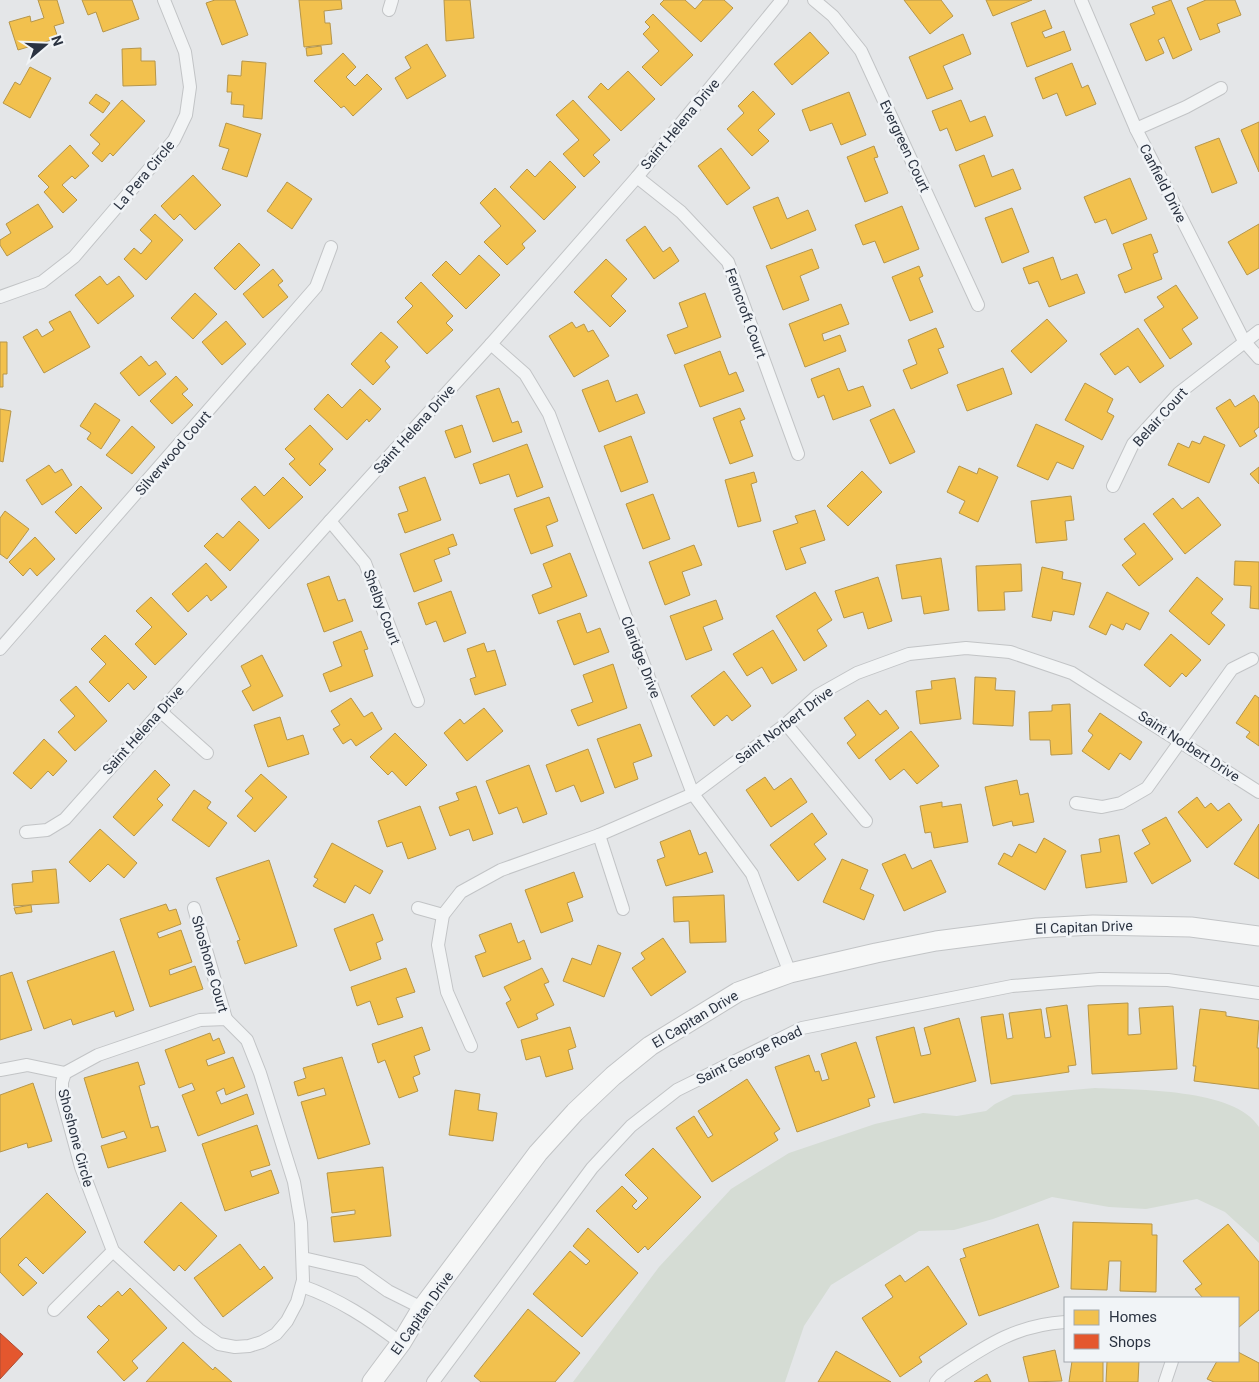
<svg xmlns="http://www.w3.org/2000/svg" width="1259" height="1382" font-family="Roboto,sans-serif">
	<rect width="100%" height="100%" fill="#e4e6e8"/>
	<!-- green -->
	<path fill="#d5dcd4" d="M1095,1088C1136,1090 1235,1088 1259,1127V1243L1225,1212L1197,1199L1146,1209L1109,1207L1052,1197L993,1219L954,1230L919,1231L831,1285L804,1326L785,1382H573L659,1267L731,1189L789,1153L875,1124L923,1113L957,1116L986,1111L995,1104L1013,1095Z"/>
	<!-- homes -->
	<g fill="#f2c14e" stroke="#b6964a">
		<path d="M38,0H57L64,23L54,26L58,38L18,50L9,22L30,16L31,22L44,18Z"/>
		<path d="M82,0H132L139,19L103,32L96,12L88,15Z"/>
		<path d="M215,0H235L248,35L222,45L206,3Z"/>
		<path d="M299,0H341L342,9L324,11L325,23H330L332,44L304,47Z"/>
		<path d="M444,0H470L474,38L446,41Z"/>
		<path d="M664,0H685L695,9L703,0H724L733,8L701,42L660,4Z"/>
		<path d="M904,0H941L953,16L930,34Z"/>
		<path d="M986,0H1032L993,16Z"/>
		<path d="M1171,0L1192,50L1173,59L1164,37L1158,40L1164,53L1146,61L1130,24L1155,14L1152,7Z"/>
		<path d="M1206,0H1235L1241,15L1217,24L1220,32L1200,40L1187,8Z"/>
		<path d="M1045,10L1052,28L1042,32L1045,38L1064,31L1071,50L1027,67L1011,23Z"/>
		<path d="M653,14L693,55L661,86L642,67L659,51L643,34L650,27L645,22Z"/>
		<path d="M810,32L829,53L792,85L774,64Z"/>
		<path d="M963,34L971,54L943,66L953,89L927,99L909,57Z"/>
		<path d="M427,44L446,76L407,99L395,78L411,68L405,57Z"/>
		<path d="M321,46L322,54L307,56L306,48Z"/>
		<path d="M141,48V61H155L156,85L123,86L122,49Z"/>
		<path d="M343,53L356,67L346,77L355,86L367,74L382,89L353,116L344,106L341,108L314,81Z"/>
		<path d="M242,61L266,63L262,119L243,117L244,105L231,104L232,92H227L228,75L241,76Z"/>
		<path d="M1072,63L1082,88L1088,85L1096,104L1066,116L1057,93L1043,99L1035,78Z"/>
		<path d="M30,67L51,78L30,118L3,103L15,82L20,85Z"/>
		<path d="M628,71L655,99L621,131L588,97L601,83L608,90Z"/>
		<path d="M753,91L775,114L758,130L769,141L752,156L727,129L744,113L738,106Z"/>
		<path d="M849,92L866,135L841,145L832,123L810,131L802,110Z"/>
		<path d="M96,94L110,103L103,113L89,103Z"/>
		<path d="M122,100L145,121L113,156L110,153L102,162L92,153L100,144L90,135Z"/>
		<path d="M573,100L610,140L593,155L600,162L584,177L563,154L579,140L556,115Z"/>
		<path d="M961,100L970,122L985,116L993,136L956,151L947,128L940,131L932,111Z"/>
		<path d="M1259,122V172L1241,130Z"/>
		<path d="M226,123L261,134L247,177L222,169L229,149L219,146Z"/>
		<path d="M1219,138L1237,183L1212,193L1195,147Z"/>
		<path d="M70,145L89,166L75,179L72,176L62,185L77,200L63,213L44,192L49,187L38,176Z"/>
		<path d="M874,146L878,157L874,158L888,193L865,202L847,157Z"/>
		<path d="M721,148L750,188L727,205L698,166Z"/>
		<path d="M984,155L992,177L1013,169L1021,189L975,207L959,165Z"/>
		<path d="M550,161L576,187L544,220L510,187L527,169L535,177Z"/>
		<path d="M193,175L221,205L195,230L180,214L174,220L161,206Z"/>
		<path d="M1130,178L1147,219L1112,234L1106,219L1095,223L1084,197Z"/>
		<path d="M287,182L312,199L292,229L267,211Z"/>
		<path d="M495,188L536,231L522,244L525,248L507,265L484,242L501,226L480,203Z"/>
		<path d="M778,197L787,219L808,210L816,230L771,249L753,207Z"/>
		<path d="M38,204L53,227L7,256L0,245V240L11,233L6,224Z"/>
		<path d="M902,206L919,249L884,263L875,241L863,245L855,225Z"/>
		<path d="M1012,208L1029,252L1002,263L985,218Z"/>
		<path d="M155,214L183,240L146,280L124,259L134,248L141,254L152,241L140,230Z"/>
		<path d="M1259,224V268L1247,275L1228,242Z"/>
		<path d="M645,226L663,252L670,247L679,261L654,279L626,240Z"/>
		<path d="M1151,234L1158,252L1153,254L1162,279L1125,293L1118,275L1132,269L1123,244Z"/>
		<path d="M239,243L260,265L235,290L214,268Z"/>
		<path d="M812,249L819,268L800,276L809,300L783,310L766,266Z"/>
		<path d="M479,255L500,275L466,309L432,275L446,261L460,275Z"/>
		<path d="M1053,257L1061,280L1077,274L1085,293L1049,307L1038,281L1029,284L1023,268Z"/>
		<path d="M606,259L627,279L611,296L626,311L610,327L574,292Z"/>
		<path d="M919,266L923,276L919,278L933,312L910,321L892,277Z"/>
		<path d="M273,269L283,281L278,285L288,297L263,318L243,294Z"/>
		<path d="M100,276L107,285L119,276L134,296L98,324L75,295Z"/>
		<path d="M421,282L453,316L446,323L453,330L427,354L397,322L413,306L405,298Z"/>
		<path d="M1176,285L1198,318L1182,329L1192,344L1170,359L1144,320L1164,307L1157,297Z"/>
		<path d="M195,293L217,314L193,339L171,318Z"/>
		<path d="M705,293L721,337L675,354L667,335L688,327L679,303Z"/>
		<path d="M841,304L849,324L822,334L824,341L840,335L846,351L805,367L789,324Z"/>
		<path d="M70,311L90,347L44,373L23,337L37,329L42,337L54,330L49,322Z"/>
		<path d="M1047,319L1067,341L1031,373L1011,351Z"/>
		<path d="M226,321L246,344L222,365L202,342Z"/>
		<path d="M572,322L576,328L584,324L588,332L593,330L609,356L574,377L549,336Z"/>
		<path d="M936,328L944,347L938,349L948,373L911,389L903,370L917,364L908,340Z"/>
		<path d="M1138,328L1164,366L1140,383L1128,366L1115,375L1100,354Z"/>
		<path d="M381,332L398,347L385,361L390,367L373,385L351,364Z"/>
		<path d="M0,342H7V374H3V387H0Z"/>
		<path d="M720,351L729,375L736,372L744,391L700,407L684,365Z"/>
		<path d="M141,356L149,366L156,361L166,374L139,396L120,373Z"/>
		<path d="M839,368L848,391L863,386L871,406L833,420L824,395L818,398L811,379Z"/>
		<path d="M1003,368L1012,394L967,411L957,385Z"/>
		<path d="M176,376L188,389L182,394L193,405L172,424L150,401Z"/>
		<path d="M608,380L616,402L637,394L645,413L599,432L582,390Z"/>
		<path d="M1085,383L1113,399L1107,412L1114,416L1102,440L1065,420Z"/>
		<path d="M499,388L512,423L518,421L522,432L493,442L476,396Z"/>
		<path d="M360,389L381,409L369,422L367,419L347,440L314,409L328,394L342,408Z"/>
		<path d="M1254,395L1259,403V427L1254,431L1257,436L1240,447L1216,408L1230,399L1235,407Z"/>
		<path d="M95,403L120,420L101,449L87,439L91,433L80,426Z"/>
		<path d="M740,408L745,419L740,421L753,456L730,464L713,418Z"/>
		<path d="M0,409L11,411L3,462L0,461Z"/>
		<path d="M894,409L915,452L890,464L870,420Z"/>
		<path d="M1036,424L1084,446L1073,469L1057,462L1048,480L1017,466Z"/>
		<path d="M310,425L333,449L319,464L326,470L310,486L289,464L295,459L285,449Z"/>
		<path d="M462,425L471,452L455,458L445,431Z"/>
		<path d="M132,426L155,447L132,474L106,455Z"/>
		<path d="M631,436L648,482L621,492L604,446Z"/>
		<path d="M1204,436L1225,445L1209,483L1168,465L1178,443L1189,448L1192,441L1200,444Z"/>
		<path d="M527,444L543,487L517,497L509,474L480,484L473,464Z"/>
		<path d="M49,465L55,473L62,469L72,485L42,505L26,480Z"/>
		<path d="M959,466L977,474L979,468L998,477L978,522L959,513L965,501L947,492Z"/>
		<path d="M1259,467V484L1250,474Z"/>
		<path d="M862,471L882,492L848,526L827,506Z"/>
		<path d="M754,472L757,482L751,484L761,521L738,527L725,480Z"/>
		<path d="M283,477L303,497L269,529L241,499L255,486L264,496Z"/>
		<path d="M425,477L441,520L405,533L398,514L408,511L399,487Z"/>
		<path d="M81,486L102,508L76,534L55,512Z"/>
		<path d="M653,494L670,539L643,549L626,504Z"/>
		<path d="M1071,496L1074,520L1065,521L1067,540L1036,543L1031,501Z"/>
		<path d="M549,497L558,521L546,526L553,546L531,554L514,509Z"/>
		<path d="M1198,497L1221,525L1185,554L1153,514L1173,498L1182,509Z"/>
		<path d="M815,510L825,540L800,548L806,563L786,570L773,531L798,523L795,516Z"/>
		<path d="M5,511L29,529L7,559L0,554V518Z"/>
		<path d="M239,521L259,540L230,571L204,546L217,533L223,538Z"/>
		<path d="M1144,523L1173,559L1139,586L1122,565L1136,554L1124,539Z"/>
		<path d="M453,534L457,545L448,548L450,554L434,560L442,581L414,592L400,554Z"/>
		<path d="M35,537L55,559L37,576L30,568L23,576L9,562Z"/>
		<path d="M694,545L702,565L682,572L690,595L665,605L649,562Z"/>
		<path d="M570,553L587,596L539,614L532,595L552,587L543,564Z"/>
		<path d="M941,558L949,610L924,614L921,596L902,599L896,565Z"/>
		<path d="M1235,561L1259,562V609L1250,608L1251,586L1234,585Z"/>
		<path d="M206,563L227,587L211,601L207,595L188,612L172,594Z"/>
		<path d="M1021,564L1022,591L1004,592L1005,610L978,611L976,566Z"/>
		<path d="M1042,567L1063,572L1062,579L1081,583L1074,615L1053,611L1051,621L1032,617Z"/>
		<path d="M329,576L338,601L345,599L353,621L324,632L307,584Z"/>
		<path d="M878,577L892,621L868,629L863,612L844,618L835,591Z"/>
		<path d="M1197,577L1223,599L1211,613L1225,625L1209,645L1169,611Z"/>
		<path d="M451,591L466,633L444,642L436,621L426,625L418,603Z"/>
		<path d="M815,592L832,620L817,630L827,646L804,661L776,616Z"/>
		<path d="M1107,592L1149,613L1140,630L1126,623L1123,630L1111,624L1106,635L1089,627Z"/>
		<path d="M151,597L187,634L155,665L135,644L152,627L136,611Z"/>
		<path d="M716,600L723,619L703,627L712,650L686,660L670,616Z"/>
		<path d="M580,613L587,633L600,628L609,652L574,665L557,621Z"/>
		<path d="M773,630L797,670L772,684L762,667L747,676L733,654Z"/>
		<path d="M361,631L368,649L364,650L373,676L330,692L323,674L342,666L333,642Z"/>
		<path d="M1171,634L1201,660L1186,677L1182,673L1170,687L1144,665Z"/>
		<path d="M105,635L147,677L134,690L128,683L109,702L89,682L106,664L91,649Z"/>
		<path d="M484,643L487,652L495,650L506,685L475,695L470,679L476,677L467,649Z"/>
		<path d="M262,655L283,696L253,711L242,691L251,686L241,666Z"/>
		<path d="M613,664L627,708L578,726L571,710L593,702L583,675Z"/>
		<path d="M724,671L751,706L732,721L727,715L714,726L691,696Z"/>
		<path d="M975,677L996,678L995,690L1015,691L1013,726L973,724Z"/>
		<path d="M955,678L961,719L920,724L916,691L932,689L931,681Z"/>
		<path d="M76,686L107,721L75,751L58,732L75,716L60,700Z"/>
		<path d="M1255,695L1259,698V746L1246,737L1250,732L1236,723Z"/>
		<path d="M351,698L364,717L372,712L382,729L356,746L351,739L343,744L333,729L340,725L331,711Z"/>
		<path d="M868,700L880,715L886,710L899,728L859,759L847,743L856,735L844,718Z"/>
		<path d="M1070,704L1072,754L1051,755L1050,740H1030L1029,712L1052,711V705Z"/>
		<path d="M484,708L503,731L467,761L444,733L460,719L464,724Z"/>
		<path d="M1100,713L1142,742L1130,760L1120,753L1109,770L1082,751L1093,735L1088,731Z"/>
		<path d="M280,717L287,740L303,735L309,754L268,767L254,725Z"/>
		<path d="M640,724L652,756L633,763L638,779L615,788L597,739Z"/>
		<path d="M911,731L939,766L917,784L904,769L890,780L875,760Z"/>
		<path d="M395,733L427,765L406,786L392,771L388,775L370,757Z"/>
		<path d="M44,739L67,761L53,776L48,771L31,789L13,773Z"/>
		<path d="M588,749L604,793L581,802L574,785L556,792L546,765Z"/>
		<path d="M529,765L547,814L523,823L517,807L499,814L486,781Z"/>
		<path d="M155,770L170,785L157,799L163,805L134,836L113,817Z"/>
		<path d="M261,774L287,797L255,832L237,816L253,798L245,791Z"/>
		<path d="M765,777L774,790L791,778L807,802L771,827L746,790Z"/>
		<path d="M1017,780L1020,795L1028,793L1034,822L1013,826L1012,821L993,826L985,787Z"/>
		<path d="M476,786L493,834L473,841L469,829L450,836L439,807L459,800L456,793Z"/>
		<path d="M194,790L211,802L207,808L227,823L209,847L172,820Z"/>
		<path d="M1197,797L1205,808L1211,803L1218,811L1229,803L1242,820L1207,848L1178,812Z"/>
		<path d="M942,802V807L961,804L968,842L934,848L931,832L925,833L920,806Z"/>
		<path d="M420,806L436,849L408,859L402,842L387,847L378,821Z"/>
		<path d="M812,813L827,834L814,844L826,859L798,881L770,845Z"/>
		<path d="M1166,817L1191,861L1152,884L1134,853L1150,844L1142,830Z"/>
		<path d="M1259,824V879L1234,864Z"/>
		<path d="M100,829L137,863L124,878L108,864L90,882L69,862Z"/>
		<path d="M690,830L699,855L706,852L713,872L666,886L657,860L665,857L660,842Z"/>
		<path d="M1119,835L1127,882L1086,888L1081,855L1101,852L1099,839Z"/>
		<path d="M1044,838L1066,851L1045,890L998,864L1004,853L1012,857L1019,844L1036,853Z"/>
		<path d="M332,843L383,871L370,894L355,885L345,903L313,886L318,879L314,877Z"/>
		<path d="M905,854L912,869L931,860L946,892L904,911L882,864Z"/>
		<path d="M842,859L868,870L860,889L874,895L864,920L823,902Z"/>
		<path d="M269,860L297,946L245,964L237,941L240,940L216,878Z"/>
		<path d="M56,869L59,903L14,906L12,884L33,882L32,871Z"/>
		<path d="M574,872L583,897L567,903L573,921L541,933L525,890Z"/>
		<path d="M724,895L726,942L690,943L689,921L674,922L673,897Z"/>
		<path d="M166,904L169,911L176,909L181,924L157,933L159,938L181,930L192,962L169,970L170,975L195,966L203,989L150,1007L120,919Z"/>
		<path d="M31,905L32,912L16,914L14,908Z"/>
		<path d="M373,914L383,940L376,943L381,959L350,971L334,929Z"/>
		<path d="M511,923L518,943L524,940L531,959L483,977L475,956L486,952L479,935Z"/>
		<path d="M663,938L686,972L651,996L632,968L645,959L641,953Z"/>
		<path d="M598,945L621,953L604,997L563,981L572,958L591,965Z"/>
		<path d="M114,951L134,1010L116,1017L114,1011L73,1025L71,1019L44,1029L27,981Z"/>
		<path d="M406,968L415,992L396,998L403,1017L378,1025L370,1001L357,1006L351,987Z"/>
		<path d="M542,968L549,982L544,984L554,1005L536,1014L538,1019L518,1028L506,1003L511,1000L504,987Z"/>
		<path d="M12,972L32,1030L0,1040V976Z"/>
		<path d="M1128,1003V1035L1141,1034L1139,1008L1173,1006L1177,1069L1092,1074L1088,1005Z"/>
		<path d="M1067,1005L1076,1065L1068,1066L1069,1072L991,1084L981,1017L1003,1014L1007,1039L1013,1038L1009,1013L1041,1009L1045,1038L1051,1037L1046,1008Z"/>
		<path d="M1200,1009L1226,1012V1016L1259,1021L1257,1048H1259V1089L1194,1081L1196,1066H1193Z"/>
		<path d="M959,1018L976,1081L894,1103L876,1037L914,1027L921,1056L931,1054L924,1028Z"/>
		<path d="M422,1027L430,1050L414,1056L420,1074L413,1077L418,1091L399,1098L385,1060L378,1063L372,1044Z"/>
		<path d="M570,1027L576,1047L568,1050L573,1069L546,1077L540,1056L526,1060L521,1040Z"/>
		<path d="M210,1033L213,1041L219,1038L225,1053L206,1060L208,1066L233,1057L245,1087L226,1095L224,1088L216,1092L221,1104L247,1094L254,1114L198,1136L182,1095L195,1090L192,1083L179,1088L165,1050Z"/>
		<path d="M856,1042L875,1097L868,1099L870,1106L797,1132L775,1067L809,1055L815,1072L819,1071L822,1081L829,1079L821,1054Z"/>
		<path d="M342,1057L370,1144L318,1159L301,1102L326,1095L324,1088L298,1096L294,1082L306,1078L303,1068Z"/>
		<path d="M138,1062L145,1084L139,1086L151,1128L158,1126L166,1151L108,1168L101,1146L127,1138L124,1131L102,1138L84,1078Z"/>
		<path d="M747,1079L780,1129L774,1133L778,1140L712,1182L676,1128L694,1116L708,1138L713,1135L698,1111Z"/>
		<path d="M33,1083L52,1141L28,1148L27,1143L0,1152V1095Z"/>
		<path d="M455,1090L480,1094L478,1110L497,1113L493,1141L449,1135Z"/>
		<path d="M257,1125L270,1165L250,1171L252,1177L271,1170L279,1193L225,1211L202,1144Z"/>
		<path d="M653,1148L701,1197L648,1250L645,1246L638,1253L596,1211L622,1186L637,1201L632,1206L636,1210L648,1198L625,1175Z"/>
		<path d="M383,1167L391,1236L334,1242L331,1217L355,1214V1210L332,1213L327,1173Z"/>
		<path d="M47,1193L86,1232L43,1274L26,1257L18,1265L37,1283L23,1296L0,1272V1239Z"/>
		<path d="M181,1202L217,1236L185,1271L179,1265L174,1271L144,1242Z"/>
		<path d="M1073,1222L1152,1224V1235H1157L1156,1292L1120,1291L1121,1261H1109L1107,1290L1071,1289Z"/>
		<path d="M1038,1224L1059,1287L979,1316L960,1259L966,1257L963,1249Z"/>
		<path d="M1228,1224L1259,1262V1310L1238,1328V1298H1203L1195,1289L1202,1284L1183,1261Z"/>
		<path d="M588,1228L638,1273L582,1337L533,1294L570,1251L586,1265L590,1261L573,1246Z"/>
		<path d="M240,1244L260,1270L264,1266L273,1278L223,1317L194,1278Z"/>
		<path d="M928,1266L967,1324L919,1357L922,1362L900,1377L862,1318L893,1297L885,1285L900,1275L905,1282Z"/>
		<path d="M130,1288L167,1328L132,1361L138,1368L124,1381L97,1352L109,1340L87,1317L99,1305L101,1307L118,1291L122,1296Z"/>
		<path d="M528,1309L580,1353L555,1382H481L474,1376Z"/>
		<path d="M183,1342L213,1370L215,1367L232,1382H146Z"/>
		<path d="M1055,1350L1062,1381L1029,1382L1023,1357Z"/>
		<path d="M836,1351L891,1382H818Z"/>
		<path d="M1238,1352L1259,1363V1382H1214L1207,1379L1217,1361H1238Z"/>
		<path d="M1072,1361H1103V1382H1069Z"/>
		<path d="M1107,1361H1139L1138,1382H1106Z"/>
		<path d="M987,1374L991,1382H974Z"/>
	</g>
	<!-- shops -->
	<path fill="#e4572e" stroke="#ac4c34" d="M0,1333L23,1354L0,1379Z"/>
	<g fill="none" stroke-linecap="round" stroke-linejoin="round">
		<!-- street casing -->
		<g stroke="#c2c4c6" stroke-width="14">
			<g id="street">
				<path d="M814,0L833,16L861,51L978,305"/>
				<path d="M1081,0L1136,129L1244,341L1259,358"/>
				<path d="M389,10L392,0"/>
				<path d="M1136,129L1186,107L1221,88"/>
				<path d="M637,177L681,212L728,262L798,454"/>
				<path d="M0,297L42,282L74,257L174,140L186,115L190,87L185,52L164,0"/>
				<path d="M491,344L525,374L549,414L693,794L752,874L790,973"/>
				<path d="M1113,486L1133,444L1179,393L1259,331"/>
				<path d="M330,521L365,563L418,701"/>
				<path d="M0,649L316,287L331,247"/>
				<path d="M160,711L207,753"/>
				<path d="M786,724L866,821"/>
				<path d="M1076,803L1102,807L1121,803L1147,788L1232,669L1252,659"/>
				<path d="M26,832L47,830L65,819L330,521L491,344L637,177L782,0"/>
				<path d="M599,835L623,909"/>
				<path d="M194,908L226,1019"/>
				<path d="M418,908L443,915"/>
				<path d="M226,1019L247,1040L260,1073L294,1182L301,1223L303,1280L297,1302L287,1321L276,1334L262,1342L249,1346L235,1347L219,1344L199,1330L113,1251L81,1167L62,1097V1082L65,1073L98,1055L200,1020Z"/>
				<path d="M471,1046L447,992L438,945L443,915L461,892L501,870L599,835L693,794L786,724L818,695L857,673L909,654L966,648L1010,652L1072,673L1259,792"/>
				<path d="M0,1070L27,1065L65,1073"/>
				<path d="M303,1258L360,1271L388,1291L422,1308"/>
				<path d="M302,1286C339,1299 369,1319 401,1343"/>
				<path d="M54,1310L113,1251"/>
				<path d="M433,1382L592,1168L631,1126L677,1090L802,1028L1012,986L1100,979L1168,980L1259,993"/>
				<path d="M936,1382L942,1375C983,1348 1014,1325 1065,1322"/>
				<path d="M1165,1382L1172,1361"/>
			</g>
		</g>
		<!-- secondary casing -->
		<g stroke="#c2c4c6" stroke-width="21">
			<path id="secondary" d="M372,1382L401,1343L422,1308L538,1153L575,1112L613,1076L650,1046L738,992L790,973L876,953L936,941L1037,928L1093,925L1191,927L1259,936"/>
		</g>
		<!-- street -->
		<use href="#street" stroke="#f2f4f5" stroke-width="12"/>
		<!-- secondary -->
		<use href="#secondary" stroke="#f6f7f7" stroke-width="19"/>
	</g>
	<g text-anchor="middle" stroke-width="5" stroke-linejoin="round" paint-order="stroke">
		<!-- street labels -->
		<g font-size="14" fill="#2b3341" stroke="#f1f4f7">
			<text transform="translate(680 124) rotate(-50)" y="5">Saint Helena Drive</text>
			<text transform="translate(905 146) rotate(65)" y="5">Evergreen Court</text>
			<text transform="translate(144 175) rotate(-50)" y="5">La Pera Circle</text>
			<text transform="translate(1163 183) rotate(63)" y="5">Canfield Drive</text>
			<text transform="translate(746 313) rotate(70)" y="5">Ferncroft Court</text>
			<text transform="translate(1160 417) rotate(-48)" y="5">Belair Court</text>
			<text transform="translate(414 429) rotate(-48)" y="5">Saint Helena Drive</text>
			<text transform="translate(173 453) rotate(-49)" y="5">Silverwood Court</text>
			<text transform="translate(382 607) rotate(69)" y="5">Shelby Court</text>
			<text transform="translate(641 657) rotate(69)" y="5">Claridge Drive</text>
			<text transform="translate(784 725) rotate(-37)" y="5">Saint Norbert Drive</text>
			<text transform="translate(143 730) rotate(-48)" y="5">Saint Helena Drive</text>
			<text transform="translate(1189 746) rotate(33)" y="5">Saint Norbert Drive</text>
			<text transform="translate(1084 927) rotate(-2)" y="5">El Capitan Drive</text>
			<text transform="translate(210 964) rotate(74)" y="5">Shoshone Court</text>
			<text transform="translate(695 1019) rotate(-31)" y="5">El Capitan Drive</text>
			<text transform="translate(749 1055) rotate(-26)" y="5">Saint George Road</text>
			<text transform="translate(76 1138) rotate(75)" y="5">Shoshone Circle</text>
			<text transform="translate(422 1313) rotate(-55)" y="5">El Capitan Drive</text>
		</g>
	</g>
	<!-- legend -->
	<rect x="1064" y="1297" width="175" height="65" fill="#f1f4f7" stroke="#a2a7ae"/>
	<rect x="1074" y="1310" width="25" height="15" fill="#f2c14e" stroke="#a2a7ae"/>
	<text x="1109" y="1322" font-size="15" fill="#2b3341">Homes</text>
	<rect x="1074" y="1334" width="25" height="15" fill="#e4572e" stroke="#a2a7ae"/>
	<text x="1109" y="1347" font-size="15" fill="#2b3341">Shops</text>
	<!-- north arrow -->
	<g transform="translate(45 45) rotate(71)" stroke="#f1f4f7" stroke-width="4" paint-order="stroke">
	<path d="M0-4L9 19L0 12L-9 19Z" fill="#2b3341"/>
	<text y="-8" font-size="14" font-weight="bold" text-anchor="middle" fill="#2b3341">N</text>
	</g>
</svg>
